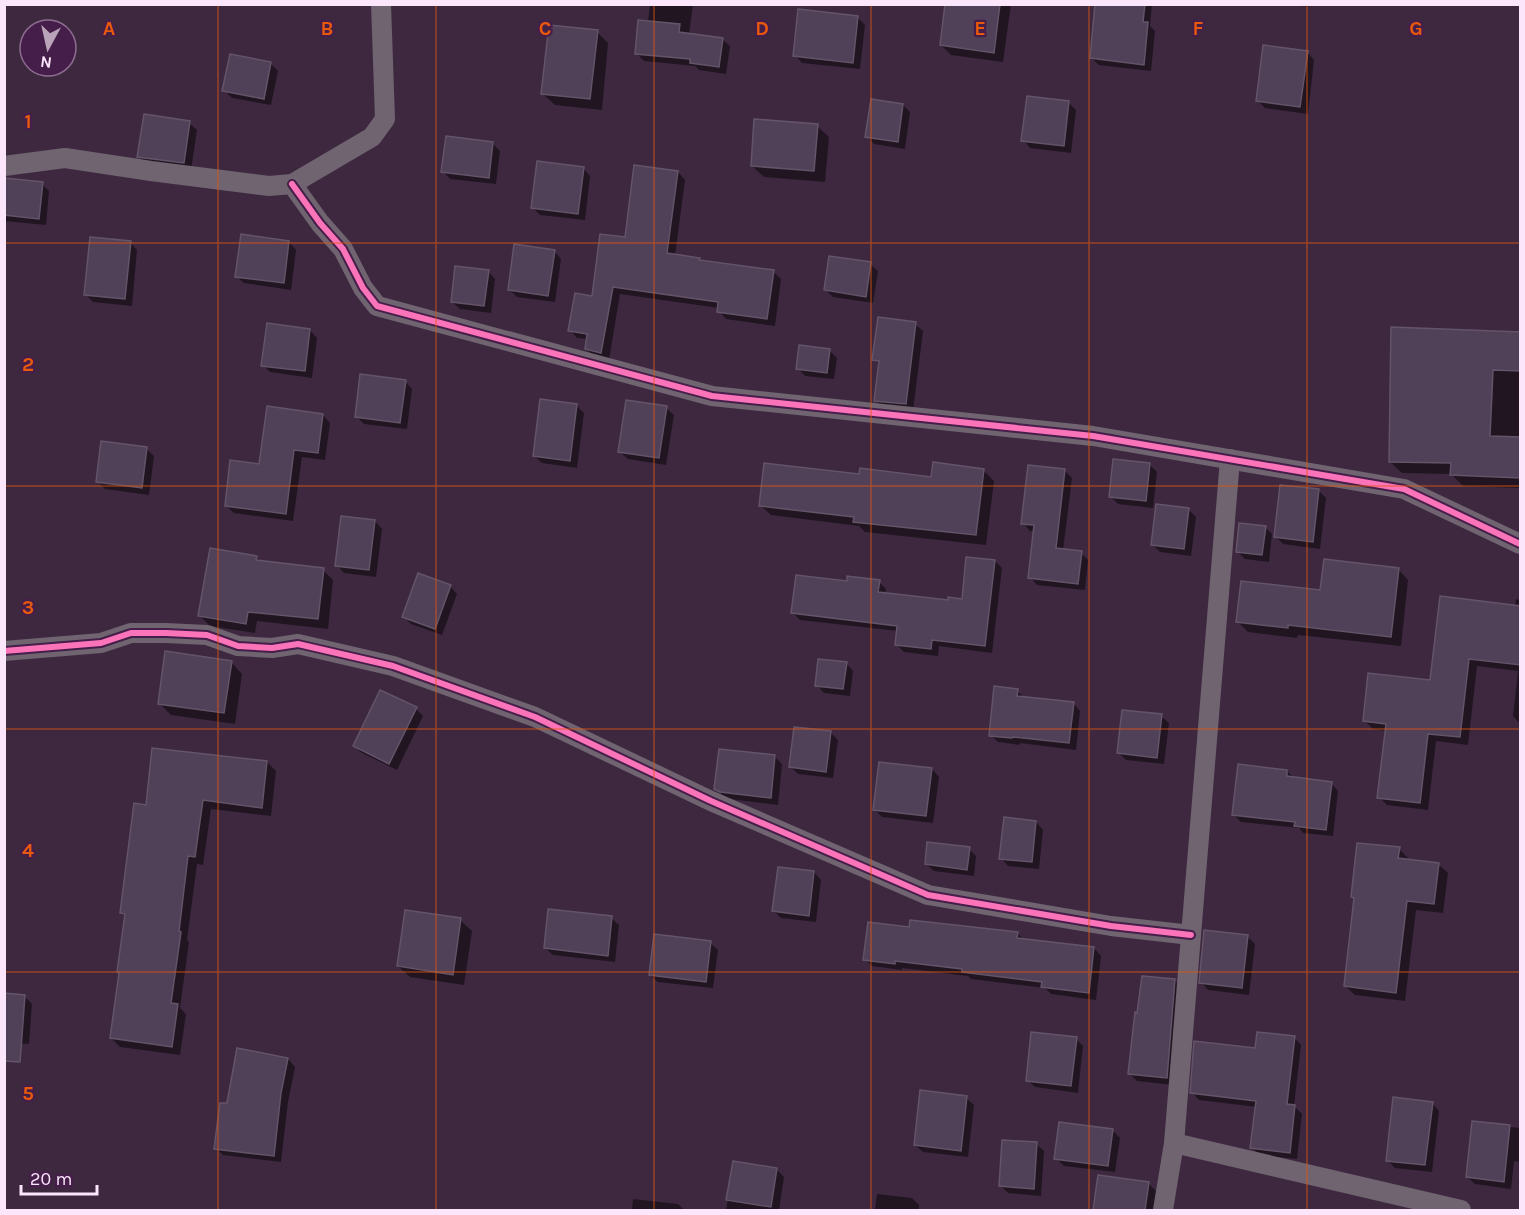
<svg xmlns="http://www.w3.org/2000/svg" width="1525" height="1215" font-family="Karla,sans-serif">
	<rect width="100%" height="100%" fill="#3e2840"/>
	<!-- shadow -->
	<g fill="#0007">
		<path d="M650,4H693L689,35L722,39L730,46L726,74L699,70L695,66L644,61L636,53L648,22Z"/>
		<path d="M947,4H1011L1003,62L951,55L941,45Z"/>
		<path d="M1101,4H1152L1150,26L1155,31L1151,71L1099,65L1091,58Z"/>
		<path d="M1280,4H1309V7Z"/>
		<path d="M858,18L865,25L860,69L802,63L795,55Z"/>
		<path d="M597,32L608,43L602,110L555,105L543,94Z"/>
		<path d="M1307,52L1314,60L1308,114L1265,108L1258,101Z"/>
		<path d="M270,63L278,71L271,105L232,98L224,90Z"/>
		<path d="M1068,102L1076,110L1071,153L1030,148L1023,140Z"/>
		<path d="M903,105L910,112L905,149L874,144L867,136Z"/>
		<path d="M189,123L197,130L191,170L146,164L139,156Z"/>
		<path d="M817,126L829,137L825,182L764,177L752,166Z"/>
		<path d="M493,144L500,151L496,184L450,179L443,171Z"/>
		<path d="M583,168L590,176L585,220L540,215L533,208Z"/>
		<path d="M678,172L685,180L675,256L699,259L701,261L774,272L781,279L775,326L726,319L719,311V308L620,294L609,360L594,356L586,349L587,339L577,338L570,330L593,298L626,239Z"/>
		<path d="M4,180L42,184L49,191L46,225L4,221Z"/>
		<path d="M130,242L137,250L132,306L93,302L86,295Z"/>
		<path d="M289,242L296,250L291,290L244,283L236,276Z"/>
		<path d="M554,251L561,259L555,302L517,297L510,290Z"/>
		<path d="M870,264L878,271L873,303L833,297L825,289Z"/>
		<path d="M488,271L495,279L491,313L460,309L452,302Z"/>
		<path d="M915,324L923,331L913,411L883,408L875,400L880,365L874,359Z"/>
		<path d="M310,330L317,338L312,378L270,372L263,365Z"/>
		<path d="M1520,334V488L1463,486L1451,474L1402,473L1390,462Z"/>
		<path d="M830,351L837,358L834,379L805,376L798,368Z"/>
		<path d="M405,381L412,389L407,429L364,424L356,416Z"/>
		<path d="M576,405L584,413L577,468L542,463L534,456Z"/>
		<path d="M666,408L674,415L666,465L628,459L620,452Z"/>
		<path d="M323,415L330,423L325,460L302,457L293,521L234,513L226,506L260,466Z"/>
		<path d="M146,449L154,456L149,495L105,489L97,481Z"/>
		<path d="M1149,464L1157,472L1153,508L1118,504L1110,496Z"/>
		<path d="M983,470L994,481L986,545L865,532L859,526L771,515L760,505L861,476L932,479Z"/>
		<path d="M1064,470L1072,478L1063,550L1081,553L1088,560L1085,590L1037,585L1030,577L1035,531H1030L1023,523Z"/>
		<path d="M1318,490L1326,498L1320,549L1283,544L1276,537Z"/>
		<path d="M1188,509L1196,517L1191,556L1160,552L1153,545Z"/>
		<path d="M375,521L382,529L376,577L344,573L337,565Z"/>
		<path d="M1265,527L1272,534L1269,562L1245,559L1237,551Z"/>
		<path d="M256,557L261,562L323,570L333,580L328,629L257,621L255,633L210,626L200,616Z"/>
		<path d="M995,561L1002,568L992,653L939,646L938,656L904,652L897,645L898,631L800,620L793,613L848,582H879L886,589L885,594L949,601H963Z"/>
		<path d="M1398,569L1408,580L1401,646L1298,635L1297,638L1248,632L1237,621L1321,592Z"/>
		<path d="M450,586L457,594L442,635L411,624L404,617Z"/>
		<path d="M1516,599L1520,600V724L1513,716L1518,671L1477,666L1468,745L1436,741L1428,810L1387,805L1379,797L1387,731L1373,729L1365,721L1432,682L1515,606Z"/>
		<path d="M231,662L242,674L235,724L171,715L159,703Z"/>
		<path d="M846,663L853,671L850,696L824,693L817,685Z"/>
		<path d="M1017,691L1025,698L1073,703L1080,711L1076,750L1020,743L1019,745L998,742L990,735Z"/>
		<path d="M416,709L423,716L397,770L362,753L354,746Z"/>
		<path d="M1161,716L1169,723L1164,764L1126,760L1119,753Z"/>
		<path d="M830,732L838,740L833,778L798,774L791,767Z"/>
		<path d="M775,757L782,764L778,805L729,799L724,796L716,789Z"/>
		<path d="M267,762L276,771L271,816L211,809L203,865L197,864L187,940L189,942L180,1008L186,1014L180,1055L120,1047L111,1038L126,917L122,913L147,807Z"/>
		<path d="M932,769L939,777L933,823L882,817L875,810Z"/>
		<path d="M1287,771L1294,778L1331,783L1338,791L1333,836L1303,833L1299,828L1241,822L1233,814Z"/>
		<path d="M1036,822L1043,830L1039,869L1008,866L1001,858Z"/>
		<path d="M969,849L976,856L974,876L934,871L926,864Z"/>
		<path d="M1399,849L1408,858V861L1438,864L1448,873L1443,913L1416,910L1405,1001L1355,995L1345,986L1356,900L1352,897Z"/>
		<path d="M814,872L821,880L816,922L781,918L774,911Z"/>
		<path d="M611,918L619,925L615,962L553,955L545,948Z"/>
		<path d="M460,920L472,931L464,985L410,977L398,966Z"/>
		<path d="M1017,933L1025,941L1094,948L1101,956L1096,1000L1051,994L1045,988L971,979L968,976L902,968V970L872,966L865,959Z"/>
		<path d="M1247,936L1255,944L1249,995L1208,990L1201,982Z"/>
		<path d="M710,943L718,950L713,988L658,982L650,975Z"/>
		<path d="M1175,981L1182,988L1174,1085L1137,1081L1129,1073L1138,1014Z"/>
		<path d="M24,996L32,1004L29,1044L4,1042Z"/>
		<path d="M1294,1037L1301,1045L1294,1106L1302,1114L1297,1159L1259,1155L1252,1147L1257,1107L1199,1100L1192,1092L1257,1050Z"/>
		<path d="M1076,1039L1083,1046L1078,1093L1035,1087L1027,1080Z"/>
		<path d="M288,1059L295,1067L288,1102L281,1162L223,1155L216,1148L228,1105Z"/>
		<path d="M966,1098L974,1105L968,1157L923,1152L915,1145Z"/>
		<path d="M1432,1103L1439,1111L1432,1172L1395,1168L1387,1160Z"/>
		<path d="M1473,1123L1520,1128V1162L1514,1161L1511,1189L1475,1184L1467,1177Z"/>
		<path d="M1112,1130L1120,1138L1115,1172L1064,1166L1056,1158Z"/>
		<path d="M1036,1144L1044,1151L1041,1196L1008,1193L1001,1186Z"/>
		<path d="M734,1162L777,1170L784,1177L779,1210H726Z"/>
		<path d="M1148,1183L1156,1191L1153,1210H1096L1094,1209Z"/>
		<path d="M877,1194L912,1198L919,1205V1210H875Z"/>
		<path d="M633,1199L678,1204L684,1210H632Z"/>
	</g>
	<!-- building -->
	<g fill="#504058" stroke="#635468" stroke-width="1.5">
		<path d="M945,4H1000L994,53L940,45Z"/>
		<path d="M1095,4H1145L1143,22H1148L1144,65L1090,58Z"/>
		<path d="M798,9L858,16L853,63L793,56Z"/>
		<path d="M638,20L680,24L679,32L723,38L719,67L690,63V59L635,54Z"/>
		<path d="M549,25L598,30L590,99L541,94Z"/>
		<path d="M1263,45L1308,51L1300,107L1256,101Z"/>
		<path d="M230,54L271,62L264,99L222,91Z"/>
		<path d="M1027,96L1069,101L1064,146L1021,141Z"/>
		<path d="M871,99L903,104L898,142L865,137Z"/>
		<path d="M144,114L190,121L184,163L137,157Z"/>
		<path d="M754,119L818,124L814,171L751,166Z"/>
		<path d="M446,136L493,142L489,178L441,172Z"/>
		<path d="M537,161L584,167L578,214L531,208Z"/>
		<path d="M634,165L678,171L667,253L700,258L699,260L774,270L767,319L717,312L718,302L613,287L601,353L585,349L587,334L568,331L575,293L592,296L600,234L625,237Z"/>
		<path d="M4,178L43,182L39,219L4,215Z"/>
		<path d="M241,234L289,241L284,283L235,277Z"/>
		<path d="M90,237L131,241L125,299L84,295Z"/>
		<path d="M514,244L555,250L548,296L508,290Z"/>
		<path d="M829,256L871,262L866,297L824,290Z"/>
		<path d="M455,266L489,270L484,306L451,302Z"/>
		<path d="M878,317L916,322L906,404L874,401L879,361L872,360Z"/>
		<path d="M267,323L310,329L305,371L261,366Z"/>
		<path d="M1391,327L1521,332V371L1493,370L1490,436L1521,437V478L1450,475L1451,463L1389,462Z"/>
		<path d="M799,345L830,349L827,373L796,369Z"/>
		<path d="M360,374L406,380L400,423L355,417Z"/>
		<path d="M540,399L577,404L570,461L533,456Z"/>
		<path d="M626,400L667,406L659,458L618,452Z"/>
		<path d="M267,406L323,414L318,453L294,450L286,514L225,506L230,460L259,464Z"/>
		<path d="M101,441L147,447L142,488L96,482Z"/>
		<path d="M1113,459L1150,463L1146,501L1109,497Z"/>
		<path d="M933,462L984,469L976,535L853,522L854,517L759,506L764,463L859,474L860,468L931,477Z"/>
		<path d="M1028,465L1065,469L1056,548L1082,551L1078,584L1028,578L1034,525L1021,524Z"/>
		<path d="M1280,485L1319,489L1313,542L1274,537Z"/>
		<path d="M1156,504L1189,508L1184,549L1151,545Z"/>
		<path d="M341,516L375,520L369,570L335,566Z"/>
		<path d="M1239,523L1266,526L1262,555L1236,552Z"/>
		<path d="M210,548L257,556L256,560L324,568L318,619L248,612L246,624L198,616Z"/>
		<path d="M966,557L995,560L985,646L932,640L931,649L895,645L897,626L791,613L796,575L847,581V576L880,580L878,592L948,600V597L962,599Z"/>
		<path d="M1324,559L1399,568L1391,637L1288,625V628L1236,622L1241,581L1320,590Z"/>
		<path d="M418,573L451,585L435,629L402,617Z"/>
		<path d="M1440,596L1521,606V665L1469,659L1460,737L1428,734L1420,803L1377,798L1386,724L1363,721L1368,673L1430,680Z"/>
		<path d="M165,651L232,661L224,713L158,704Z"/>
		<path d="M818,659L847,662L843,689L815,686Z"/>
		<path d="M994,686L1018,689L1017,696L1074,702L1069,743L1013,737L1012,738L989,736Z"/>
		<path d="M380,690L417,707L389,764L353,746Z"/>
		<path d="M1122,710L1162,714L1157,758L1117,753Z"/>
		<path d="M794,727L831,731L826,772L789,767Z"/>
		<path d="M152,748L267,761L262,808L203,800L195,857L188,856L179,931L181,932L171,1003L178,1004L172,1047L110,1038L119,973L117,972L125,914L120,913L134,803L146,805Z"/>
		<path d="M719,749L775,755L771,798L720,792L714,789Z"/>
		<path d="M879,762L932,768L926,816L873,810Z"/>
		<path d="M1238,764L1287,770V776L1332,782L1326,830L1294,826L1295,822L1232,815Z"/>
		<path d="M1004,817L1036,821L1032,862L999,859Z"/>
		<path d="M927,842L970,847L967,870L925,864Z"/>
		<path d="M1357,843L1400,847L1398,858L1439,863L1434,904L1407,901L1396,993L1344,986L1354,898L1351,897Z"/>
		<path d="M778,867L814,871L809,916L772,911Z"/>
		<path d="M548,909L612,916L608,956L544,948Z"/>
		<path d="M405,910L461,918L453,975L397,966Z"/>
		<path d="M910,920L1018,932L1017,938L1094,947L1089,993L1041,987L1042,982L962,972V969L895,961V964L863,960L868,922L909,927Z"/>
		<path d="M1204,930L1248,935L1242,988L1199,983Z"/>
		<path d="M654,934L711,941L706,982L649,975Z"/>
		<path d="M1142,976L1175,979L1167,1078L1128,1074L1135,1012L1137,1013Z"/>
		<path d="M4,993L25,995L20,1062L4,1061Z"/>
		<path d="M1031,1032L1077,1037L1071,1086L1026,1081Z"/>
		<path d="M1257,1032L1295,1036L1287,1104L1295,1105L1290,1153L1250,1148L1256,1101L1190,1093L1194,1041L1255,1048Z"/>
		<path d="M237,1048L288,1058L281,1093L274,1156L214,1149L220,1103H227Z"/>
		<path d="M920,1090L967,1096L961,1151L914,1145Z"/>
		<path d="M1393,1097L1433,1102L1425,1165L1386,1161Z"/>
		<path d="M1472,1121L1510,1125L1504,1182L1466,1177Z"/>
		<path d="M1059,1122L1113,1129L1108,1166L1054,1159Z"/>
		<path d="M1002,1140L1037,1142L1034,1189L999,1186Z"/>
		<path d="M733,1161L777,1168L771,1207L726,1200Z"/>
		<path d="M1098,1175L1149,1182L1145,1210H1093Z"/>
	</g>
	<g fill="none" stroke-linecap="round" stroke-linejoin="round">
		<!-- minor -->
		<g stroke="#6f6470" stroke-width="20">
			<path d="M4,166L65,158L151,171L269,186L292,184L372,137L385,119L381,4"/>
			<path d="M292,184L320,223L343,249L363,288L377,306L712,396L1093,436L1404,489L1520,544"/>
			<path d="M4,651L101,643L131,633H166L207,635L238,646L272,648L298,644L393,666L535,717L711,801L928,895L1111,926L1191,935"/>
			<path d="M1174,1143L1461,1210"/>
			<path d="M1163,1210L1174,1143L1230,459"/>
		</g>
		<!-- cycleway casing -->
		<g stroke="#461e4a" stroke-width="10">
			<g id="cycleway">
				<path d="M292,184L320,223L343,249L363,288L377,306L712,396L1093,436L1404,489L1520,544"/>
				<path d="M4,651L101,643L131,633H166L207,635L238,646L272,648L298,644L393,666L535,717L711,801L928,895L1111,926L1191,935"/>
			</g>
		</g>
		<!-- cycleway -->
		<use href="#cycleway" stroke="#fb73b8" stroke-width="6"/>
	</g>
	<!-- grid -->
	<path fill="none" stroke="#e8590c" stroke-width="1.5" stroke-opacity="0.55" d="M218,4V1210M436,4V1210M654,4V1210M871,4V1210M1089,4V1210M1307,4V1210M4,243H1520M4,486H1520M4,729H1520M4,972H1520"/>
	<g font-size="20" text-anchor="middle" font-weight="bold" fill="#e8590c" stroke="#461e4a" stroke-width="4.5" stroke-linejoin="round" paint-order="stroke">
		<text x="109" y="35">A</text>
		<text x="327" y="35">B</text>
		<text x="545" y="35">C</text>
		<text x="762" y="35">D</text>
		<text x="980" y="35">E</text>
		<text x="1198" y="35">F</text>
		<text x="1416" y="35">G</text>
		<text x="28" y="128">1</text>
		<text x="28" y="371">2</text>
		<text x="28" y="614">3</text>
		<text x="28" y="857">4</text>
		<text x="28" y="1100">5</text>
	</g>
	<!-- border -->
	<rect width="1525" height="1215" fill="none" stroke="#fbe6fc" stroke-width="12"/>
	<!-- north arrow -->
	<g transform="translate(48 48) rotate(188)"><circle r="28" fill="#461e4a" stroke="#8e6e91" stroke-width="1.5"/>
	<path d="M0-4.5L10 22L0 15L-10 22Z" fill="#b9a4ba"/>
	<text y="-9" font-size="16" font-weight="bold" text-anchor="middle" fill="#fbe6fc">N</text>
	</g>
	<!-- scale -->
	<path d="M21 1185v9h76v-9" fill="none" stroke="#fbe6fc" stroke-width="3"/>
	<text x="30" y="1185" font-size="18" fill="#fbe6fc" stroke="#461e4a" stroke-width="4.5" paint-order="stroke">20 m</text>
</svg>
